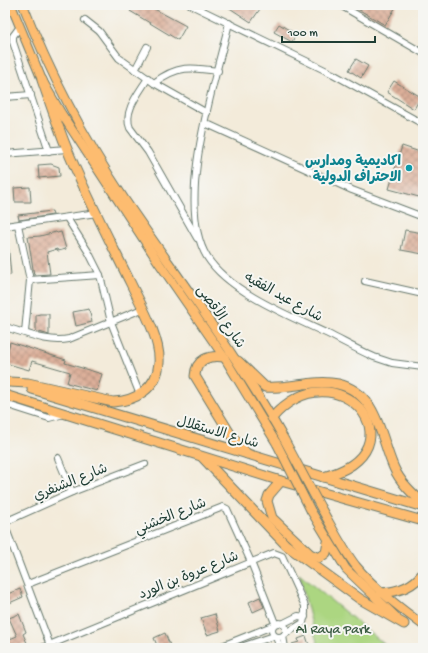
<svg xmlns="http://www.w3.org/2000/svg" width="428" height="653" font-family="'Gochi Hand','Playpen Sans Arabic',sans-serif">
	<defs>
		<pattern id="building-cross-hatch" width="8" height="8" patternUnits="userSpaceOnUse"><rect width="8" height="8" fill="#dcaf99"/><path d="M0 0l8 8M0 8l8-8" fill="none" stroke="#b2907e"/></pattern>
	</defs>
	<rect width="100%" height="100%" fill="#f6f6f2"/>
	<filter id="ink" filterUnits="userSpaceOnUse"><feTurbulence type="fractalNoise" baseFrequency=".025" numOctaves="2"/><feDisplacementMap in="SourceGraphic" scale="8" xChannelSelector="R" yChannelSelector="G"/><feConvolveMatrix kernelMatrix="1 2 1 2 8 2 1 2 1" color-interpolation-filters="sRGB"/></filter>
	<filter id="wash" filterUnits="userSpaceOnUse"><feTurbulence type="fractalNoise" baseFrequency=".012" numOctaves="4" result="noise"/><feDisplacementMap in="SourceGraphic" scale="16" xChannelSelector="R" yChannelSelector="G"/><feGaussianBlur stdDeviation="0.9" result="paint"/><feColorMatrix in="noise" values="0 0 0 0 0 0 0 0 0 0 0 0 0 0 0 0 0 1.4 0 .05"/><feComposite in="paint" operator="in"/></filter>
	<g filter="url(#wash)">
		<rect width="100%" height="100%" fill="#f3ebda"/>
		<!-- green -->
		<path fill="#acd681" stroke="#668a5a" d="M299,574L389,648H319L312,625Z"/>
		<g id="blocks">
			<!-- building -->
			<g fill="url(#building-cross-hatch)">
				<path d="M133,5H147L186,26L178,40L130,11Z"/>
				<path d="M225,5H254L260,9L251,22Z"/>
				<path d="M351,5H397L385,25Z"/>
				<path d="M279,24L296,34L292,42L274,32Z"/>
				<path d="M356,59L368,66L361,78L349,70Z"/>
				<path d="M394,81L421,97L414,109L387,92Z"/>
				<path d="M402,146L423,153V184L419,197L389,189Z"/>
				<path d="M51,164L59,167L60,176L39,178L38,165Z"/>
				<path d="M30,187L31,202H15L14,188Z"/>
				<path d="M52,211L53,215L19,220L18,215Z"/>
				<path d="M405,230L423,233V254L401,250Z"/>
				<path d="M56,232L57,233L61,232L66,249L58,251L57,249L47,252L50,274L34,275L28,237L40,236Z"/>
				<path d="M8,243L11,275L5,276V244Z"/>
				<path d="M89,309L92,322L76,326L73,312Z"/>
				<path d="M40,314H49V335L36,331V315Z"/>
				<path d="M10,342L66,360L65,363L102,374L97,391L67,383L70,372L32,361L29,370L5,363Z"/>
				<path d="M20,589L23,597L5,605V595Z"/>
				<path d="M260,597L264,607L253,612L249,602Z"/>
				<path d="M19,614L26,632L23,634L27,643L13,648H5V641L17,636L9,618Z"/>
				<path d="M215,614L220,631L207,635L201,618Z"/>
				<path d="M165,633L171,648H158L154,638Z"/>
				<path d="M306,636L310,648H294L292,644L299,642L298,639Z"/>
			</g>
		</g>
	</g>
	<g filter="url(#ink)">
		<use href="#blocks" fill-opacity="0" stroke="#697a6e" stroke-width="1"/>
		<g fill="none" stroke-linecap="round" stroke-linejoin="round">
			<!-- minor casing -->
			<g stroke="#697a6e" stroke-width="8">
				<g id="minor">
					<path d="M191,5L333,74L423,124"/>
					<path d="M340,5L423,53"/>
					<path d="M85,20L99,31L119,58L154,83L207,113"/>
					<path d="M229,23C215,82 174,203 207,257C229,292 292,317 328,334C344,342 358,350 374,357L392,363L423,367"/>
					<path d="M19,28L13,36V42L49,151"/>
					<path d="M135,70L147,47"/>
					<path d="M148,78C139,93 123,111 130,128L148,152L197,238"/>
					<path d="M154,83C177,65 192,67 218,71"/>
					<path d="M5,97L31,95"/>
					<path d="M205,123L352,190L423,217"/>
					<path d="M5,154L67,149"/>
					<path d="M67,218L89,253L100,275"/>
					<path d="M18,225L30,280L25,332"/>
					<path d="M5,226L97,213"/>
					<path d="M30,280L100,275L111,322L140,395"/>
					<path d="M365,281L423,294"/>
					<path d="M5,327C27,333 47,343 69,339L142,309"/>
					<path d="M5,404L49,418L64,414"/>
					<path d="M58,458L72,492"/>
					<path d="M5,522L72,492L145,464"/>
					<path d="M5,526L51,648"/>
					<path d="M28,584L223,507L227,509L251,562L275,623"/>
					<circle cx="279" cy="630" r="7"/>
					<path d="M282,624L298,616L305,617"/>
					<path d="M283,636L285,648"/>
					<path d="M276,637L280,648"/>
					<path d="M42,648L274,553L282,556L305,606V613L303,623L285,634"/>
					<path d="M217,648L272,626"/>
					<path d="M238,648L274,636"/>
				</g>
			</g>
			<!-- major casing -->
			<g stroke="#697a6e" stroke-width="10">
				<g id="major">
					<path d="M11,5L42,80L61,113L159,263L224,357L277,444"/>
					<path d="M23,5C50,74 84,138 125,200C179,279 237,355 284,439"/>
					<path d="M321,508C332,527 342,548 356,566C375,589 399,607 423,625"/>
					<path d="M311,511L346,569L396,617"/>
				</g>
			</g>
			<!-- highway casing -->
			<g stroke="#697a6e" stroke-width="11">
				<g id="highway">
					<path d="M224,357C209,355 196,359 195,376L231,435L247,454"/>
					<path d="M238,361L265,387C289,389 314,379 338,384C378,393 380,437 394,468C400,482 412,493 423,503"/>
					<path d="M9,382L28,383L113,402C136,401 157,388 159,363C161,339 141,305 131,284C109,239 86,195 67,149C58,127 50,103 42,80"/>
					<path d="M32,389L423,507"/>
					<path d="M5,395L281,481L423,521"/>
					<path d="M272,418C337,343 426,450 323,477"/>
					<path d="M203,458L286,545L360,599L404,624"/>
					<path d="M281,481L269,495L267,501L272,518L310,554L319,558L326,553L328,542"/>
					<path d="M381,593C397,592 413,587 423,573"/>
				</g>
			</g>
			<!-- minor -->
			<use href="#minor" stroke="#fff" stroke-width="6"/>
			<!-- major -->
			<use href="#major" stroke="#fdbc6f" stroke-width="8"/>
			<!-- highway -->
			<use href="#highway" stroke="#fdbc6f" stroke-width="9"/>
			<!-- major-bridge casing -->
			<g stroke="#697a6e" stroke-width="10" stroke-linecap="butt">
				<g id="major-bridge">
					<path d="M284,439L321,508"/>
					<path d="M277,444L311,511"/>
				</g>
			</g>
			<!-- major-bridge -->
			<use href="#major-bridge" stroke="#fdbc6f" stroke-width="8"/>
		</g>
	</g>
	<!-- markers -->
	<circle fill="#0f9aa8" stroke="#f6f6f2" stroke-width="1.5" cx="409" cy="168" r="4"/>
	<g text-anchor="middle" stroke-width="4" stroke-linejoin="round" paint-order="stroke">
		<!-- culture labels -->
		<g font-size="14" font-weight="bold" fill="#0d838f" stroke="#f6f6f2" text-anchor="end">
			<text x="401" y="165">اكاديمية ومدارس<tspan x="401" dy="16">الاحتراف الدولية</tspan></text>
		</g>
		<!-- street labels -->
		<g font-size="14" fill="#1f3d34" stroke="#f6f6f2">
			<text transform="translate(284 296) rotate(29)" y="5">شارع عيد الفقيه</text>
			<text transform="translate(222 316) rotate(55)" y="5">شارع الأقصى</text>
			<text transform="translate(218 431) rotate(16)" y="5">شارع الاستقلال</text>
			<text transform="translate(70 481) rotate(-22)" y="5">شارع الشنفري</text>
			<text transform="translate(170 515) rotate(-22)" y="5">شارع الخشني</text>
			<text transform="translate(188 574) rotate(-22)" y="5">شارع عروة بن الورد</text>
		</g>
		<!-- park labels -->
		<g font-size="14" fill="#3b5c43" stroke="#f6f6f2">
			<text x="333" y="633">Al Raya Park</text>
		</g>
	</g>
	<!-- margin -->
	<rect width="428" height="653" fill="none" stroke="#f6f6f2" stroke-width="20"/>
	<!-- scale -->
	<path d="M282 36v6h93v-6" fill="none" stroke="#1f3d34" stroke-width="2"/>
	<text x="288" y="36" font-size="12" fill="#1f3d34" stroke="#f6f6f2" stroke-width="3" paint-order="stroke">100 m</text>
</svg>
